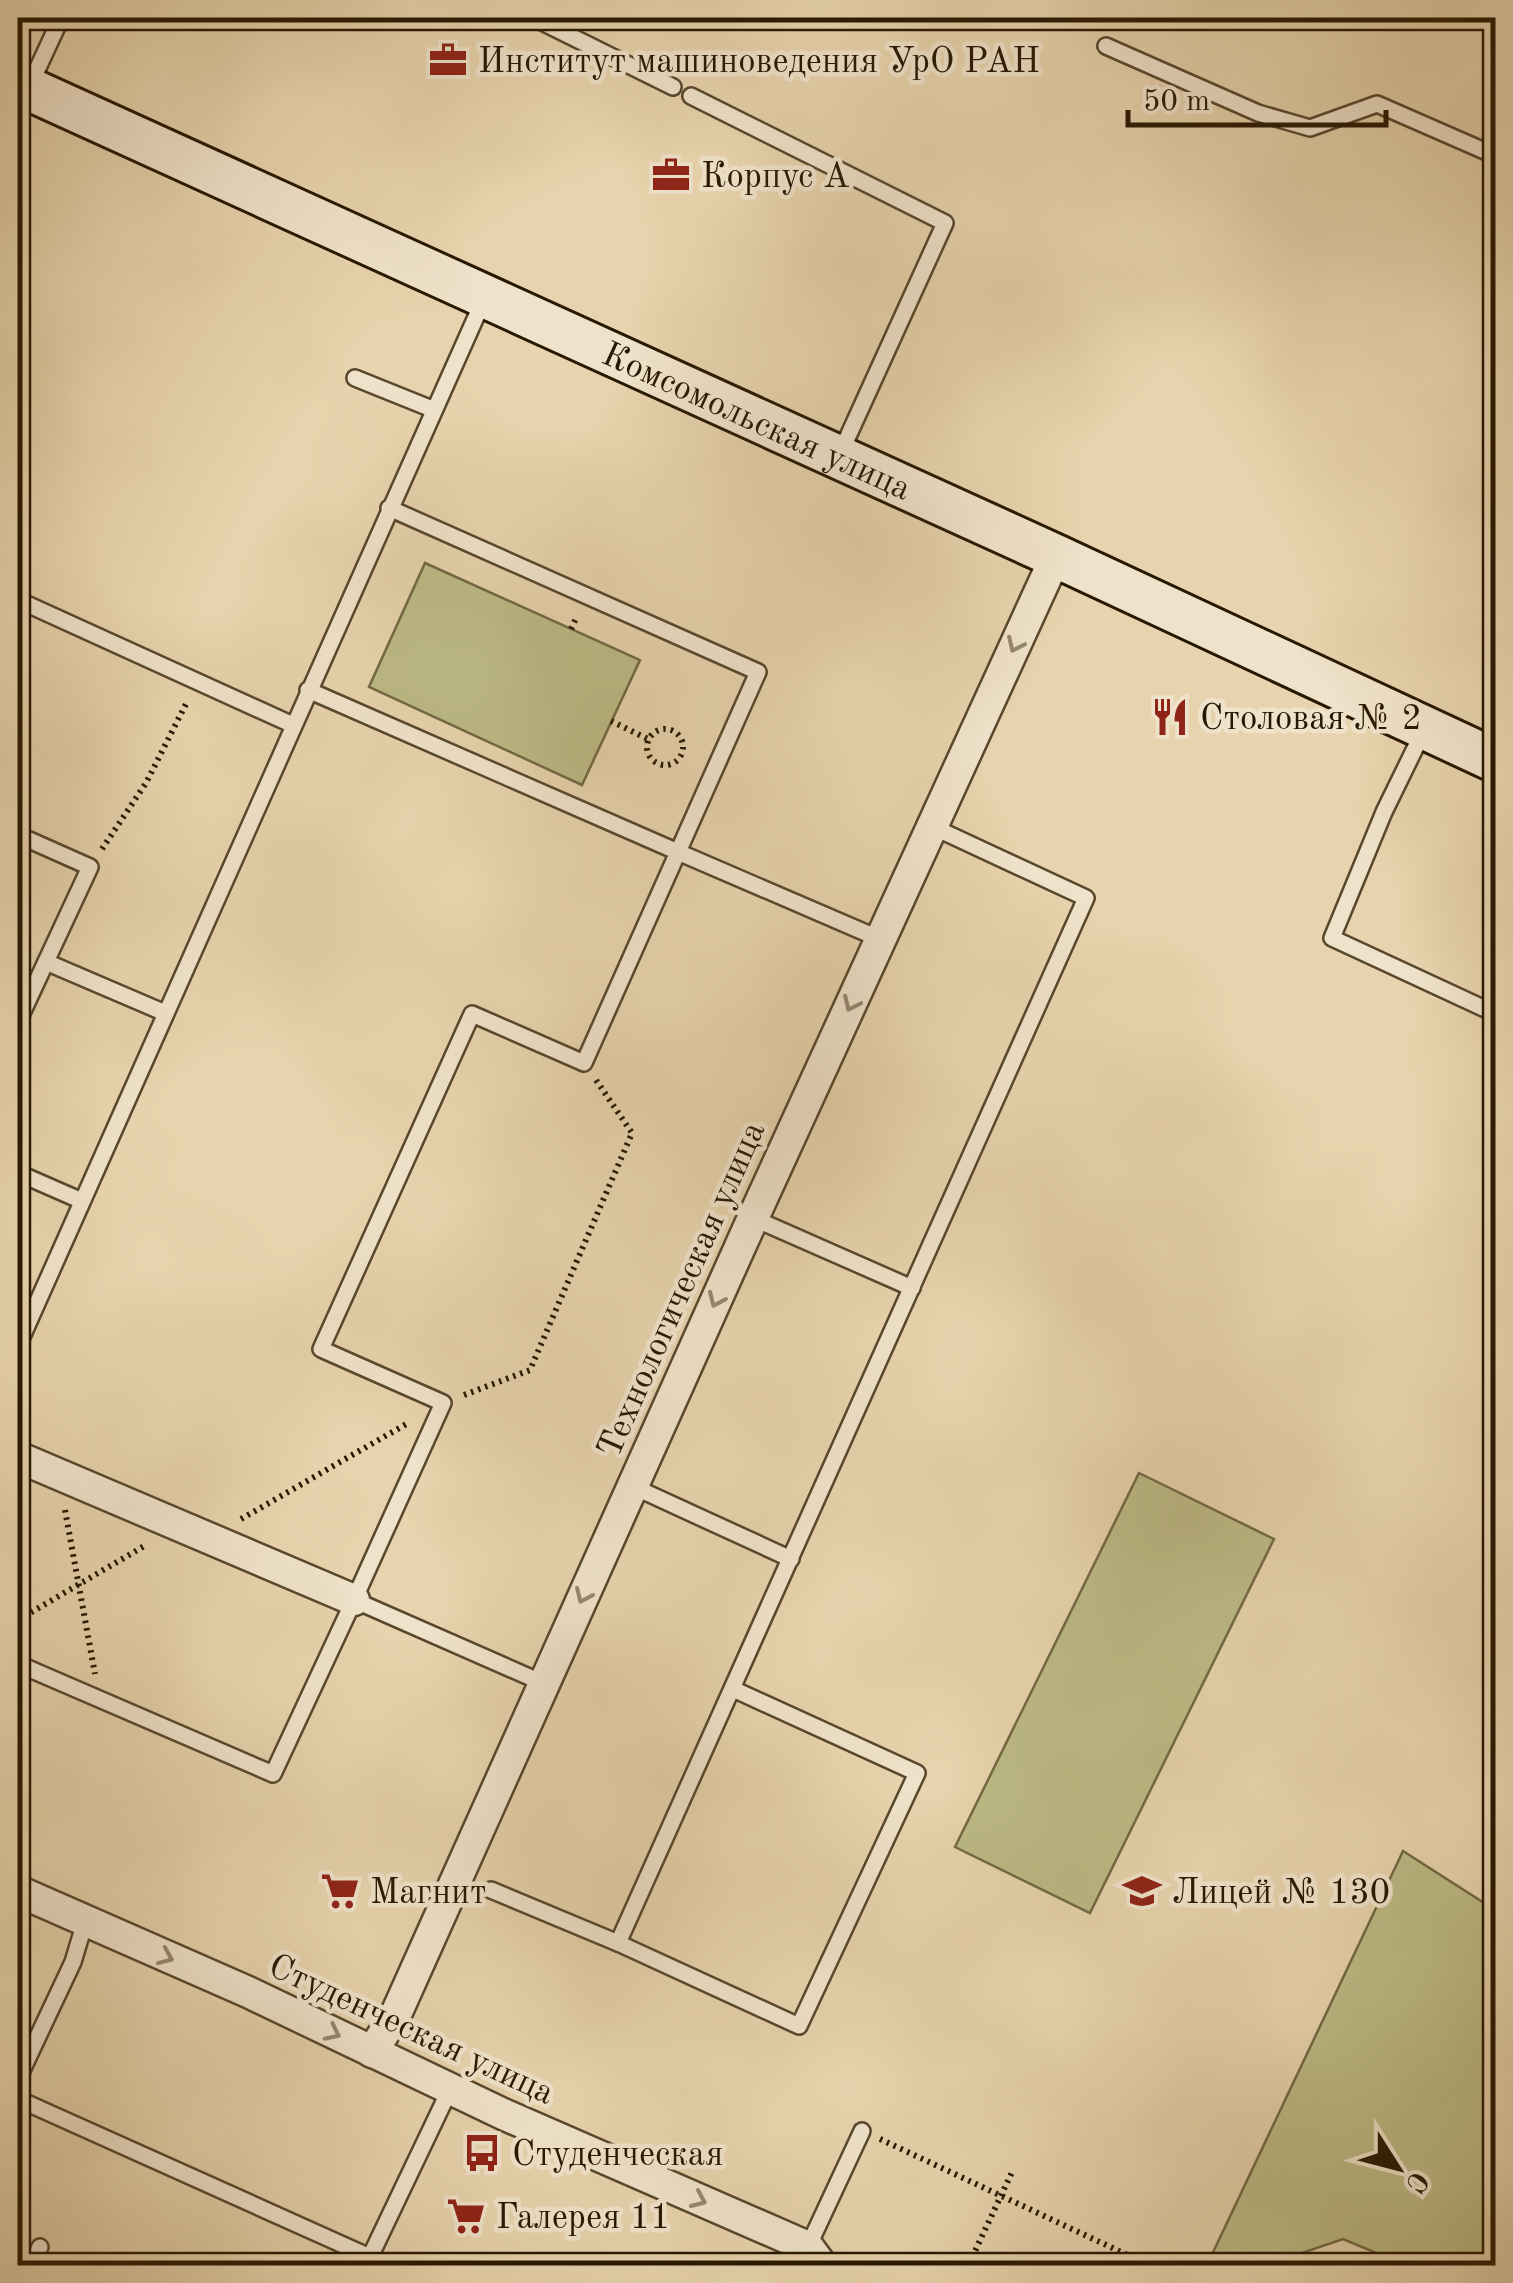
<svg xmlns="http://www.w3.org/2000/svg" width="1513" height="2283" font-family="'Old Standard TT',serif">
	<rect width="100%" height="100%" fill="#e7d3ad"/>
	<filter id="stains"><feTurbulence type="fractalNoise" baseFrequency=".002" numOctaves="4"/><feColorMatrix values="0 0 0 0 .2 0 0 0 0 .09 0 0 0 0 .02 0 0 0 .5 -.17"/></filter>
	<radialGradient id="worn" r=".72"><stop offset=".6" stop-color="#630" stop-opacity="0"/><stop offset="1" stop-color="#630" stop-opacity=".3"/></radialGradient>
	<!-- green -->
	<g fill="#bcba85" stroke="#726944" stroke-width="2.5">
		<path d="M425,563L640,660L582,785L369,687Z"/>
		<path d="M1139,1473L1274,1539L1090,1913L955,1847Z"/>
		<path d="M1403,1851L1495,1910L1496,2231L1487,2250L1495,2256V2265H1405L1343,2239L1287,2258L1282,2265H1207Z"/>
	</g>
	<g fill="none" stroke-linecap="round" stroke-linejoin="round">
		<!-- service casing -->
		<g stroke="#58472d" stroke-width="20">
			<g id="service">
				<path d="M534,18L673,87"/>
				<path d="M1106,46L1258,113L1310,128L1377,104L1496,156"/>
				<path d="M30,85L61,18"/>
				<path d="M691,96L945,223L840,454"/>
				<path d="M355,378L432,409"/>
				<path d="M389,508L758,672L678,852L880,939"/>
				<path d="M18,600L293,725"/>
				<path d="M308,690L678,852L584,1063L472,1014L321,1349L443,1403L354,1600"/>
				<path d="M1423,732L1384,812L1332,938L1496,1014"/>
				<path d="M18,835L90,867L18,1022"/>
				<path d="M46,962L165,1013"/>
				<path d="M18,1173L82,1201"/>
				<path d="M753,1218L912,1288"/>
				<path d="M18,1346L484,299"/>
				<path d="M632,1486L791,1559"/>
				<path d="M18,1664L273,1774L354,1600L543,1683"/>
				<path d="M491,1890L618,1943L1086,898L931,826"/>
				<path d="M618,1943L799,2026L917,1773L733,1689"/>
				<path d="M18,2079L73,1962L85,1922"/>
				<path d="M18,2099L370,2257L451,2087"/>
				<path d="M808,2247L862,2131"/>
				<path d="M31,2266L40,2247"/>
			</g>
		</g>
		<!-- minor casing -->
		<g stroke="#58472d" stroke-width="35">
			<g id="minor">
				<path d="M18,1457L354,1600"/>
				<path d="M18,1891L248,1992L503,2114L808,2247L822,2266"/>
				<path d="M372,2052L396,2014L753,1218L1056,556"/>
			</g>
		</g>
		<!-- secondary casing -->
		<g stroke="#281802" stroke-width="48">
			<g id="secondary">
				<path id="s1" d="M18,84L1056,556L1496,761"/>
			</g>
		</g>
		<!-- path -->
		<g stroke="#281802" stroke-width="6" stroke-dasharray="2.5 5" stroke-linecap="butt">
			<path d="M571,629L577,616"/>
			<path d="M611,721L648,739"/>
			<circle cx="665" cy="747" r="18"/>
			<path d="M102,849L146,783L188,700"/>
			<path d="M464,1395L530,1370L632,1133L596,1080"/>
			<path d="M65,1510L95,1674"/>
			<path d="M241,1519L408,1423"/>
			<path d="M18,1620L146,1545"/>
			<path d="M880,2139L1151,2266"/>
			<path d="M969,2264L1013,2170"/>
		</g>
		<!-- service -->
		<use href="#service" stroke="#efe2ca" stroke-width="15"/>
		<!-- minor -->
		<use href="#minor" stroke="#efe2ca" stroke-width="30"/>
		<!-- secondary -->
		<use href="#secondary" stroke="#efe2ca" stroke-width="42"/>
	</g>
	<!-- one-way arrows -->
	<defs><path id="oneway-chevron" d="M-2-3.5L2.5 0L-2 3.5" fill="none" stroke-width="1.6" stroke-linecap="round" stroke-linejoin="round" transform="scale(2.5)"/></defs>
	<g stroke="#958770">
		<use href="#oneway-chevron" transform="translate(1015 645) rotate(115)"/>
		<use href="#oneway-chevron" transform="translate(851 1004) rotate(115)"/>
		<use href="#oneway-chevron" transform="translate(716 1300) rotate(114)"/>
		<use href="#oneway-chevron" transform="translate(583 1596) rotate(114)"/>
		<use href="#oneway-chevron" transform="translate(166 1957) rotate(23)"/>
		<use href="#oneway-chevron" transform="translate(333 2033) rotate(26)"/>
		<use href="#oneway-chevron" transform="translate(699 2200) rotate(24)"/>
	</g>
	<!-- icons -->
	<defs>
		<g id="office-bare" transform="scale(3)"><path d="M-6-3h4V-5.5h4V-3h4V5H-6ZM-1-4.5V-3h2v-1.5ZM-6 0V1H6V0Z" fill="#8f2418" stroke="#efe2ca" stroke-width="2.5" paint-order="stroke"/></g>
		<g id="restaurant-bare" transform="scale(3)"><path d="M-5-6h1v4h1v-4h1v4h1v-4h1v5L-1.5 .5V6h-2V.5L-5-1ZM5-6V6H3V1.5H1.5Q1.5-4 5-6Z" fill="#8f2418" stroke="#efe2ca" stroke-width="2.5" paint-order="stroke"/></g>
		<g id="supermarket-bare" transform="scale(3)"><path d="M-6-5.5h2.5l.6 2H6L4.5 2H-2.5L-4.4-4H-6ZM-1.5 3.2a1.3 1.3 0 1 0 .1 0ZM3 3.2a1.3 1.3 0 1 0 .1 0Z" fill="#8f2418" stroke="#efe2ca" stroke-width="2.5" paint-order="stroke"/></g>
		<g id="school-bare" transform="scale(3)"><path d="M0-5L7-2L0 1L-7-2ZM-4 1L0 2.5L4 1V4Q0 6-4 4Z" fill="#8f2418" stroke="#efe2ca" stroke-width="2.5" paint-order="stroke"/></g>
		<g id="bus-bare" transform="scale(3)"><path d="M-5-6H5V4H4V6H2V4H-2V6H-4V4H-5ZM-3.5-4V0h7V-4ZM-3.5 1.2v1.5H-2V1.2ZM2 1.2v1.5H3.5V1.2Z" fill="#8f2418" stroke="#efe2ca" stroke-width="2.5" paint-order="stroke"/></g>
	</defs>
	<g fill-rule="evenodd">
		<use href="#office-bare" x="448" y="60"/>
		<use href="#office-bare" x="671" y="175"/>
		<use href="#restaurant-bare" x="1170" y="717"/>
		<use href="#supermarket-bare" x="340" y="1891"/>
		<use href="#school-bare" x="1142" y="1891"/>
		<use href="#bus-bare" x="482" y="2153"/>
		<use href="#supermarket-bare" x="466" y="2216"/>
	</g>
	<g text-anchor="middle" stroke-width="9" stroke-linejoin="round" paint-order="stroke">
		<!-- poi labels -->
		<g font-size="35" fill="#281802" stroke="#efe2ca" text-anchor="start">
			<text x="478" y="72">Институт машиноведения УрО РАН</text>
			<text x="701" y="187">Корпус А</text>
			<text x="1200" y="729">Столовая № 2</text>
			<text x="370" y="1903">Магнит</text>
			<text x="1172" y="1903">Лицей № 130</text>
			<text x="512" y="2165">Студенческая</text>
			<text x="496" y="2228">Галерея 11</text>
		</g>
		<!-- street labels -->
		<g font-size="35" fill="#281802" stroke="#efe2ca">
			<text dy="12" stroke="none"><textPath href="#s1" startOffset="812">Комсомольская улица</textPath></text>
			<text transform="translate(680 1289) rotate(-66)" y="12">Технологическая улица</text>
			<text transform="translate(412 2028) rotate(25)" y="12">Студенческая улица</text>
		</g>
	</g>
	<!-- margin -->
	<rect width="1513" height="2283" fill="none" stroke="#e7d3ad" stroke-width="60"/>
	<rect x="20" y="20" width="1473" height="2243" fill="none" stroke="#281802" stroke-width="5"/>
	<rect x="30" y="30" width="1453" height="2223" fill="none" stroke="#281802" stroke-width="2.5"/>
	<!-- north arrow -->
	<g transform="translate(1398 2168) rotate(126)" stroke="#efe2ca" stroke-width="8" paint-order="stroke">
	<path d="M0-8L18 38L0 25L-18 38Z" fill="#281802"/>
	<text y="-15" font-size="28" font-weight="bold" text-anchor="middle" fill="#281802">С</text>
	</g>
	<!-- scale -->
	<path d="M1128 110v15h258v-15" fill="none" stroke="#281802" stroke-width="5"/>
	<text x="1143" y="110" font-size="30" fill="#281802" stroke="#efe2ca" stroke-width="8" paint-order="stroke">50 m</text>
	<rect width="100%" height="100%" filter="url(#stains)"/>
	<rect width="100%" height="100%" fill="url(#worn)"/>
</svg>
